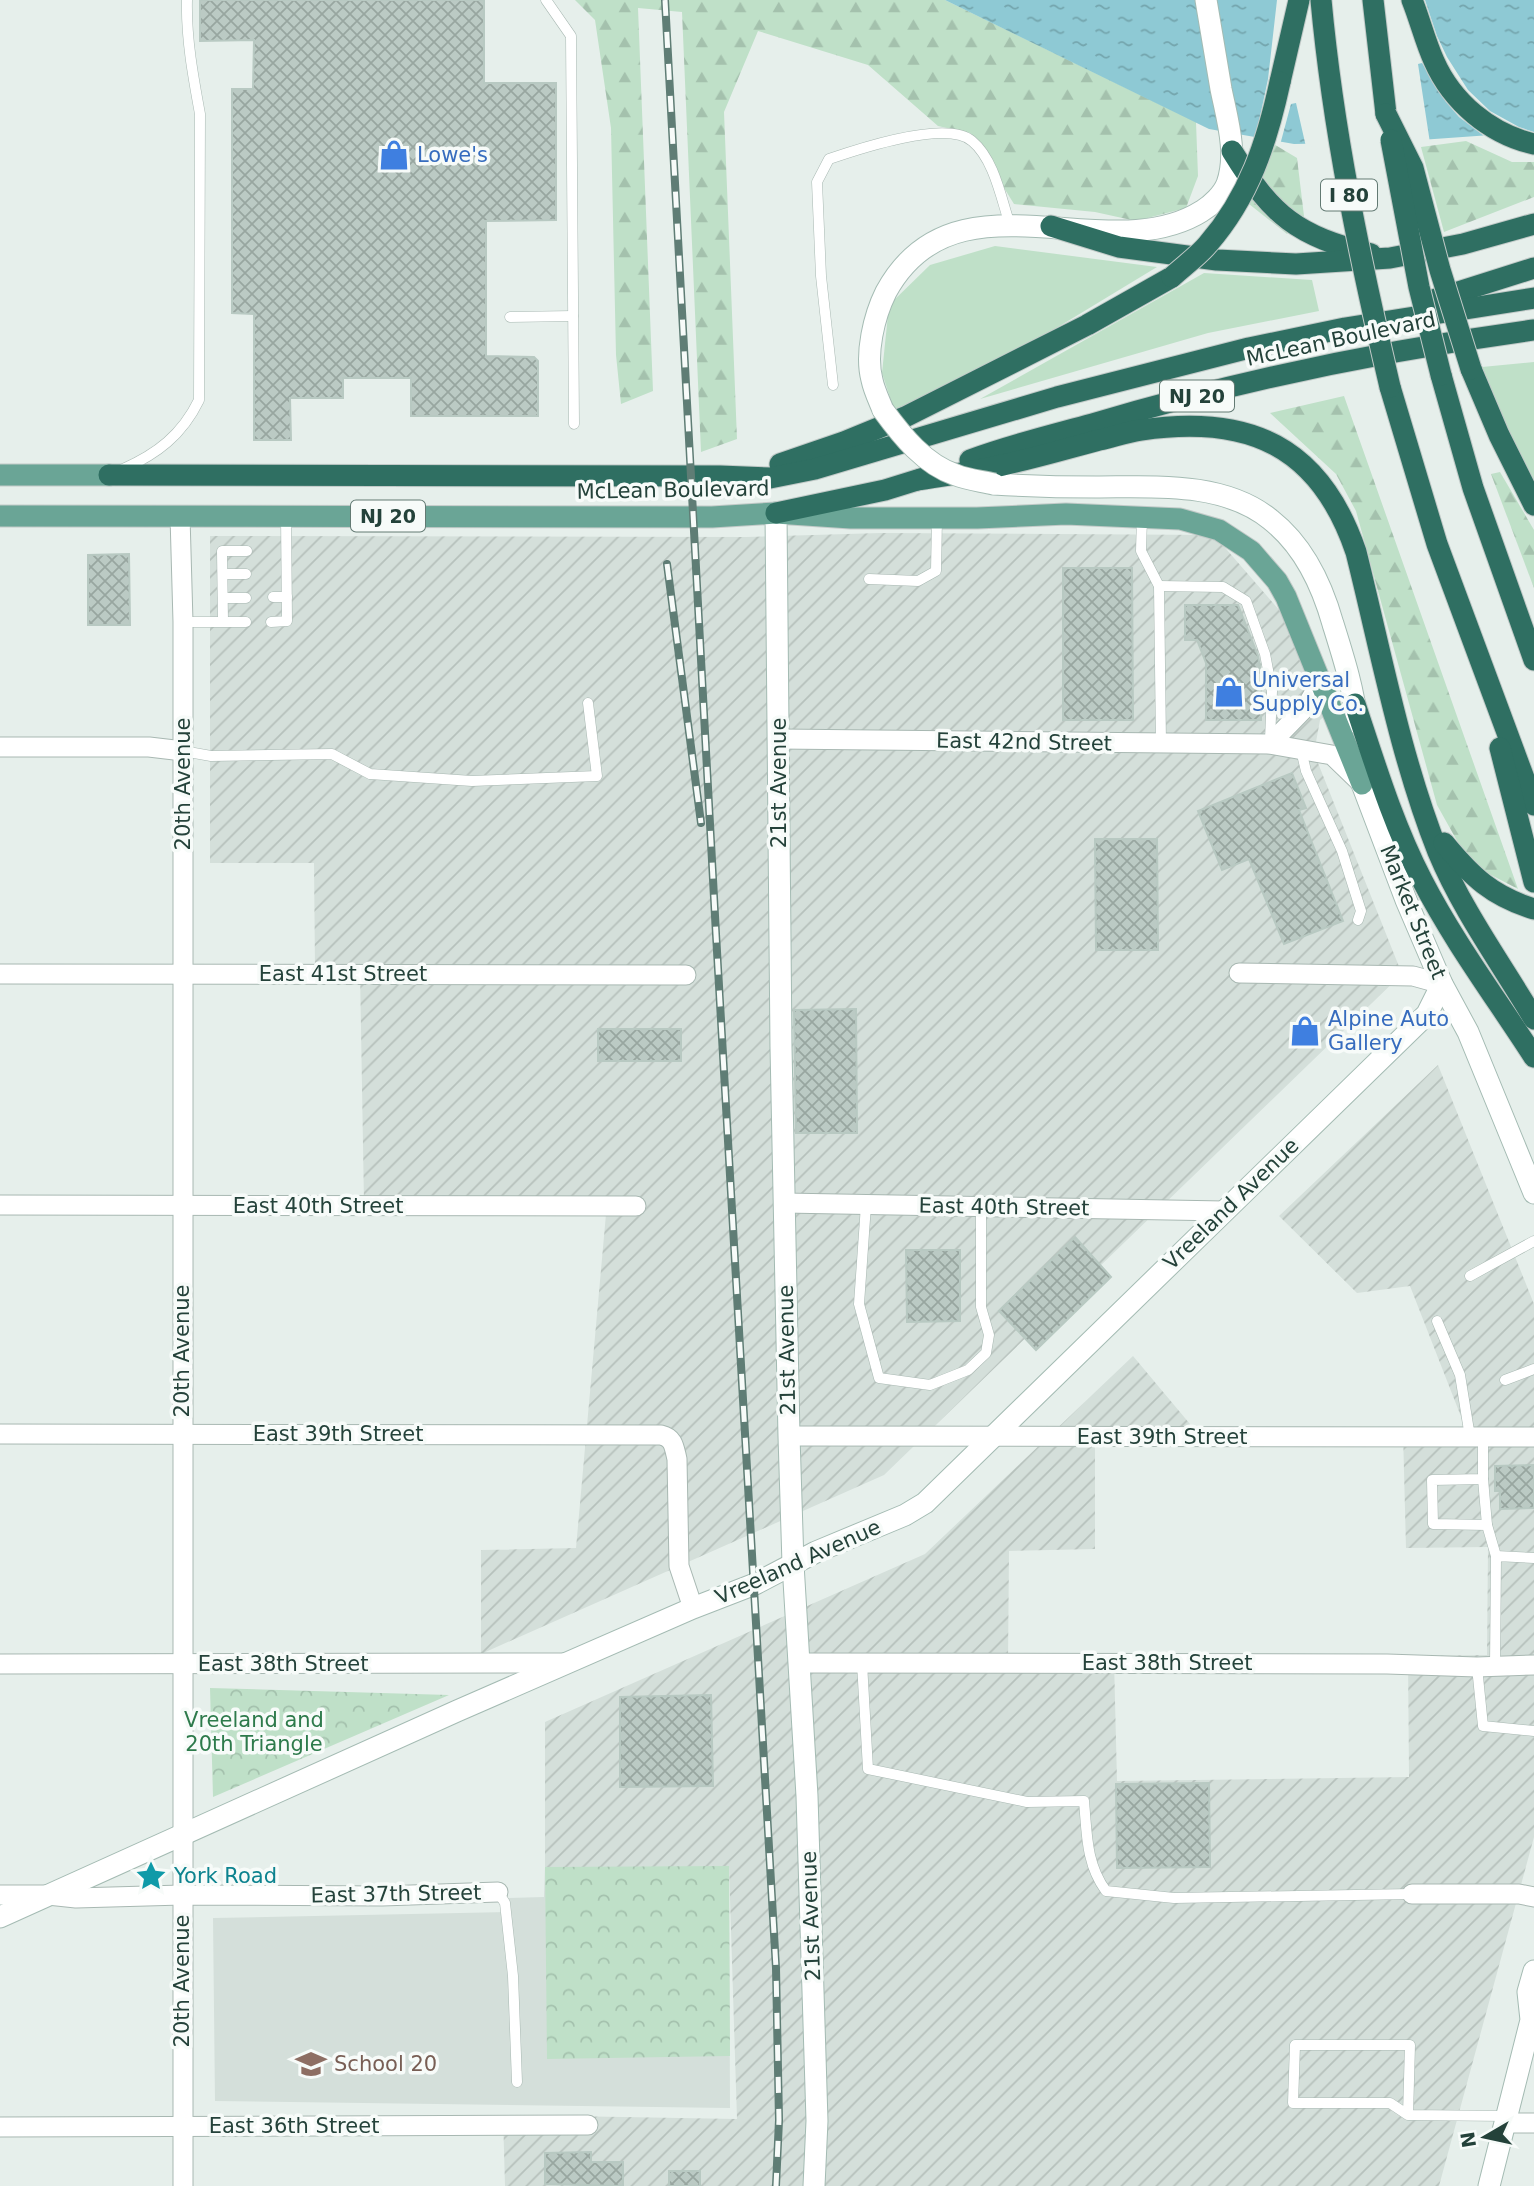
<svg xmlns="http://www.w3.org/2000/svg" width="1534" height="2186" font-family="'DejaVu Sans',sans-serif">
	<defs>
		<pattern id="industrial-furrows" width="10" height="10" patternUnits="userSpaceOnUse" patternTransform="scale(1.75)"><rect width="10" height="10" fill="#d4dfda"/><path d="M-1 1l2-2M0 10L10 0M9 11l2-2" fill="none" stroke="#b6c1bc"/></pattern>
		<pattern id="forest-firs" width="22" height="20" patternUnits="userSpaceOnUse" patternTransform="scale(1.75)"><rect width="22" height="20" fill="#bfe0c8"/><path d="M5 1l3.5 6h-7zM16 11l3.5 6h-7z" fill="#a4c1ad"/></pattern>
		<pattern id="park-crowns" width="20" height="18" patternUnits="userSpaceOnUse" patternTransform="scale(1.75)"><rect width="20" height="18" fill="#bfe0c8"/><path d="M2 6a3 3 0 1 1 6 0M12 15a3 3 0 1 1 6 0" fill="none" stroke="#a4c1ad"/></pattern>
		<pattern id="water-ripples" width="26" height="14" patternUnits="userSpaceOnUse" patternTransform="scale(1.75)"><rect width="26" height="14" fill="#8ec9d4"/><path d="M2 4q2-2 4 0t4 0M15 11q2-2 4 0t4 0" fill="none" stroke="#74a5ad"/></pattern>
		<pattern id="building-cross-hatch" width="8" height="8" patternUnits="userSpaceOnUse" patternTransform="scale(1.75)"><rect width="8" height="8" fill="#bbcac4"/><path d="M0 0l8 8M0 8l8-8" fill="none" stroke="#98a6a0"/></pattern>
	</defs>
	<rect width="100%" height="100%" fill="#e6efeb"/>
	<!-- built -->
	<path fill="#d4dfda" d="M729,1866L730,2108L215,2101L213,1918L508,1912L509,1898L544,1897L545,1867Z"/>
	<!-- industrial -->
	<g fill="url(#industrial-furrows)">
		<path d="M881,533L1214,535L1300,634L1330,712L1320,720L1314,753L1402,974L884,1475L481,1654V1550L576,1548L607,1203H364L360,970L315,969L314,863H210V536L746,537Z"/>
		<path d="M1438,1065L1534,1304V1837L1439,2186H505L503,2115L737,2119L729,1867H545V1722L925,1554L1133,1356L1195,1430L1095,1431V1549L1009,1551L1008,1661L1114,1660L1117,1781L1409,1777L1408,1656L1487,1655L1488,1547L1406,1548L1403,1432H1467L1410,1286L1357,1293L1279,1216Z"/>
	</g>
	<!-- green -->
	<g fill="#bfe0c8">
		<path d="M995,246L1157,267L1015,353L895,413L882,373L889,305L930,265Z"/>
		<path d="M1204,273L1312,280L1319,311L1208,333L980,399Z"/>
		<path d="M1534,362V484L1525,469L1482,367Z"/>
	</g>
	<!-- forest -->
	<g fill="url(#forest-firs)">
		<path d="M575,0H945L1196,122L1198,176L1186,208L1136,221L1095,212L1014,204L970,133L938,126L868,65L758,31L724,112L737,439L701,452L682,12L638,8L653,391L621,404L616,355L611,128L595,20Z"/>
		<path d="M1466,141L1512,162H1534V197L1444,232L1421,147Z"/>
		<path d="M1272,143L1297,158L1304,216L1287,234L1249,204Z"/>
		<path d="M1344,396L1518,889L1470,864L1437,805L1356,511L1336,474L1270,413Z"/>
		<path d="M1500,472L1534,530V588L1491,474Z"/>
	</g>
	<!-- park -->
	<g fill="url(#park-crowns)">
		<path d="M210,1688L449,1695L213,1797Z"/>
		<path d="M729,1866L730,2056L547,2059L545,1867Z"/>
	</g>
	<!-- water -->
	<path fill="url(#water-ripples)" d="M945,0H1534V132L1392,142L1294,144L1209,129Z"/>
	<!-- pier -->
	<path fill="#e6efeb" d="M1277,0H1425L1437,36L1447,57L1468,90L1490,111L1519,127L1534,132V136L1488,139L1459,117L1446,102L1422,63L1418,64L1430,143L1306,147L1296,103L1291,104L1280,145L1255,140L1268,79Z"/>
	<!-- building -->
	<g fill="url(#building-cross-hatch)" stroke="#b8c9c2" stroke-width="2">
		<path d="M200,0H484V83H556V220L486,221V356L534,357L538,361V416H411V378H343V398H290L291,440H254V314L232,313V89H253L254,40L200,41Z"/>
		<path d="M129,554L130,625H88V555Z"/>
		<path d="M1063,568H1132L1133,720H1063Z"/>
		<path d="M1185,605H1238L1258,656L1261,673V720H1206V663L1197,640H1185Z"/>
		<path d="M1292,773L1306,808L1299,810L1343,921L1284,944L1249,859L1222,870L1198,811Z"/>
		<path d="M1095,839H1157L1158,950H1096Z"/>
		<path d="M856,1009L857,1133H796L794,1010Z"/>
		<rect x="598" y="1029" width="83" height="32"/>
		<path d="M1075,1237L1111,1277L1036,1350L999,1311Z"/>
		<path d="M906,1250H960V1321L907,1322Z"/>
		<path d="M1534,1465V1508L1500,1509V1491H1495V1466Z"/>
		<path d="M711,1695L713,1786L620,1787V1697Z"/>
		<path d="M1209,1783L1210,1867L1117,1868L1116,1784Z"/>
		<path d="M591,2152V2162H623V2186L545,2184V2153Z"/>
		<rect x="669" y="2171" width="31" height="15"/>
	</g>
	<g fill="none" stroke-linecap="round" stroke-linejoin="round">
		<!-- lane casing -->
		<g stroke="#a8b8b2" stroke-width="11">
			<g id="lane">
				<path d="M546,0L571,36L574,424"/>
				<path d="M510,317L573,316"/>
				<path d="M833,385L821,276L817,182L829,159C858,149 947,119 972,141C994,159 1001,198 1010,225"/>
				<path d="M123,469C157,454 182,435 199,400L200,114C193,76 186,38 187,0"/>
				<path d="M1142,518L1141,551L1159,586L1161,744"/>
				<path d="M223,574H246"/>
				<path d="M869,579L918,581L936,571L937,518"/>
				<path d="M1159,586L1223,587L1246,601L1265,654L1272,691L1270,740"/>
				<path d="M273,597H287"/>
				<path d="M223,598H246"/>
				<path d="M223,621L222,551H247"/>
				<path d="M183,622H246"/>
				<path d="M271,622L287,621L286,516"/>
				<path d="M1301,750L1306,771L1342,851L1361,911L1358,920"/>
				<path d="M183,751L211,756L332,754L370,774L472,781L597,776L588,703"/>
				<path d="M866,1205L859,1304L879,1378L930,1385L968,1370L986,1353L989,1335L981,1307V1207"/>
				<path d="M1470,1276L1534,1241"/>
				<path d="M1437,1321L1460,1375L1470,1437"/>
				<path d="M1505,1380L1534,1369"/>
				<path d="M1483,1437V1479L1432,1480L1433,1524L1487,1525"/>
				<path d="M1483,1479L1487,1525L1496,1556"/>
				<path d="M862,1663L868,1769L1027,1802L1084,1801C1087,1834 1086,1864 1106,1891L1174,1898L1412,1894"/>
				<path d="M1495,1666L1496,1556L1534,1558"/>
				<path d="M1477,1667L1483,1726L1534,1731"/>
				<path d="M498,1892L505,1903L513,1976L517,2082"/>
				<path d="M1408,2115L1410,2045H1295L1293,2103H1390L1408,2115L1506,2116"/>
			</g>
		</g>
		<!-- street casing -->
		<g stroke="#a8b8b2" stroke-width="21">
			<g id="street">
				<path d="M180,516L183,622V2186"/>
				<path d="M779,739L1270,744L1332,755L1362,784"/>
				<path d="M1270,744L1306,707L1321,681"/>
				<path d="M0,747H149L183,751"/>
				<path d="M1239,973L1413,976L1442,984"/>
				<path d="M0,974L686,975"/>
				<path d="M784,1203L1224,1211"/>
				<path d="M0,1205L636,1206"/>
				<path d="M0,1434L661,1435C674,1438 674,1447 677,1459L679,1566L693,1608"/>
				<path d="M789,1436L1534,1437"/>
				<path d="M799,1663L1387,1664L1477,1667L1534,1665"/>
				<path d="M0,1664L566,1663"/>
				<path d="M1412,1894H1519L1534,1897"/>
				<path d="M0,1895H48L76,1898L182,1895L382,1896L498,1892"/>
				<path d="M1505,2123H1534"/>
				<path d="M0,2127L588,2125"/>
			</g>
		</g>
		<!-- secondary casing -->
		<g stroke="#a4bbb3" stroke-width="23">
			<g id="secondary">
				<path d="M883,410C879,400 874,390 872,380C865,354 874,316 886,292C955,165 1107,271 1202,211C1212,205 1223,194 1227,184C1238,153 1227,119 1221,89C1216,59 1211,30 1206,0"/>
				<path d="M994,484C1028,486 1062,487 1096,487C1153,487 1224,481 1271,520C1304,546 1322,585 1333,624C1343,656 1354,690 1357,723"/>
				<path d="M776,513L781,1047L789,1436L793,1564L807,1796L817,2121L814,2186"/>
				<path d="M1360,765L1362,784L1406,900L1442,984L1468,1032L1534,1193"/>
				<path d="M0,1917L457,1711L693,1608L755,1584L816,1552L905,1515L925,1503L1427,1014L1442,984"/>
				<path d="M1489,2186L1531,2020L1528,1992L1534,1971"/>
			</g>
		</g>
		<!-- primary casing -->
		<g stroke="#c2cac8" stroke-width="23">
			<g id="primary">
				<path d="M0,475H109"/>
				<path d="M0,516L712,517L776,513L851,518H977L1066,514L1180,519L1219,530L1251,551L1277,581L1286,597L1362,784"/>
			</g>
		</g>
		<!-- highway casing -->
		<g stroke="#c2cac8" stroke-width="23">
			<g id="highway">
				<path d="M1373,0L1386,114"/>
				<path d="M1412,0C1420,20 1425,41 1434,61C1452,102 1490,134 1534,144"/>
				<path d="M1280,82L1299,0"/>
				<path d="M1232,151C1272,216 1297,236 1371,254"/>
				<path d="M1051,226L1119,247L1217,260L1296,264L1390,258L1463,244L1534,224"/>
				<path d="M1433,300L1534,268"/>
				<path d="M1471,369L1499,435L1534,505"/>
				<path d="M1441,375L1473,488L1534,660"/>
				<path d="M1390,387L1437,544L1534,805"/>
				<path d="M970,460C1010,445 1052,435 1092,424C1237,381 1385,350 1534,330"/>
				<path d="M780,464L844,442L905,417L1087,325L1172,277"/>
				<path d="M109,475L720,476L770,478L815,469L1057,397L1249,348L1345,328L1534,298"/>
				<path d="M918,480C948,475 978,471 1007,464C1038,457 1069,448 1099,440C1113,437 1127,432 1141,430C1249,414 1320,446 1356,552C1381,652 1400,756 1438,852C1462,910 1502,965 1534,1019"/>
				<path d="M776,513L885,490L930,476"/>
				<path d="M1355,704C1375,764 1393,824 1422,880C1454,942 1496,998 1534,1057"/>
				<path d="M1500,748L1534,882"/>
				<path d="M1444,843C1472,877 1492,896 1534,909"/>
			</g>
		</g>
		<!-- lane -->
		<use href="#lane" stroke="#fff" stroke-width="10"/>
		<!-- street -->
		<use href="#street" stroke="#fff" stroke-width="19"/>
		<!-- secondary -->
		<use href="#secondary" stroke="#fff" stroke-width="21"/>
		<!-- primary -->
		<use href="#primary" stroke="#6aa596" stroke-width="21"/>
		<!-- highway -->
		<use href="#highway" stroke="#2f6f62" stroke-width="21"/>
		<!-- rail casing -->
		<g stroke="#5f7d75" stroke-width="8">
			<g id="rail">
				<path d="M665,0L716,934L776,1968L779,2120L776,2186"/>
				<path d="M667,564L701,823"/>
			</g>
		</g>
		<!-- rail -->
		<use href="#rail" stroke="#f7fbf9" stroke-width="5" stroke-dasharray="16" stroke-linecap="butt"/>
		<!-- secondary-bridge casing -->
		<g stroke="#a4bbb3" stroke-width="23" stroke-linecap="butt">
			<path id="secondary-bridge" d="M883,410C902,436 924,464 956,475C968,480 982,481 994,484"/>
		</g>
		<!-- highway-bridge casing -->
		<g stroke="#c2cac8" stroke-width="23" stroke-linecap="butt">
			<g id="highway-bridge">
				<path d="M1321,0C1333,131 1360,259 1390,387"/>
				<path d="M1386,114L1413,168L1440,270L1471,369"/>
				<path d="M1391,140L1419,287L1441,375"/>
				<path d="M1172,277C1184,266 1198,256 1208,244C1249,197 1267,142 1280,82"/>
			</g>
		</g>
		<!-- secondary-bridge -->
		<use href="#secondary-bridge" stroke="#fff" stroke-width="21"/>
		<!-- highway-bridge -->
		<use href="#highway-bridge" stroke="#2f6f62" stroke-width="21"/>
	</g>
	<!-- icons -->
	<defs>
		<g id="shop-bare" transform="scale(2.415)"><path d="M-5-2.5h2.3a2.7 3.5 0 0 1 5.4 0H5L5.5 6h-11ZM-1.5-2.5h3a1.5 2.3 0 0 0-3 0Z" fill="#3f7fe0" stroke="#f7fbf9" stroke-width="2.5" paint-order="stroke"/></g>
		<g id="sight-bare" transform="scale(2.415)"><path d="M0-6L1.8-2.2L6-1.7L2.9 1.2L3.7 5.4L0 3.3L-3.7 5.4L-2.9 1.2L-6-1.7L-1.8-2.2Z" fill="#0f9aa8" stroke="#f7fbf9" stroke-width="2.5" paint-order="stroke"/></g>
		<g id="school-bare" transform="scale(2.415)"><path d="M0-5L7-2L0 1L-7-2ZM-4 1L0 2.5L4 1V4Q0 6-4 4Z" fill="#8d6e63" stroke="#f7fbf9" stroke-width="2.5" paint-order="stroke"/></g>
	</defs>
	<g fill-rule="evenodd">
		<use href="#shop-bare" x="394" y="155"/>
		<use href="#shop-bare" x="1229" y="692"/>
		<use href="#shop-bare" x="1305" y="1031"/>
		<use href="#sight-bare" x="151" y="1876"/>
		<use href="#school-bare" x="311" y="2064"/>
	</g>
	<g text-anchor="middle" stroke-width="7" stroke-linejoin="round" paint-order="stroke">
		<!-- shield labels -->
		<g fill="#f7fbf9" stroke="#637a73" stroke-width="2">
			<rect x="1321" y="179.5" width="56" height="31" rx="5"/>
			<rect x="1160" y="380.5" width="74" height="31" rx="5"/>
			<rect x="351" y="500.5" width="74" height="31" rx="5"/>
		</g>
		<g font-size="19" font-weight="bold" fill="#24423a">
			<text x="1349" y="202">I 80</text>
			<text x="1197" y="403">NJ 20</text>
			<text x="388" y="523">NJ 20</text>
		</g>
		<!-- shop labels -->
		<g font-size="21" fill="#366cbe" stroke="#f7fbf9" text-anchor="start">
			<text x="417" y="162">Lowe's</text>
			<text x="1252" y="687">Universal<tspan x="1252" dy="24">Supply Co.</tspan></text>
			<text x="1328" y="1026">Alpine Auto<tspan x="1328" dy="24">Gallery</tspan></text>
		</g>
		<!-- street labels -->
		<g font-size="21" fill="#24423a" stroke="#f7fbf9">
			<text transform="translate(1341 339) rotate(-12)" y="7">McLean Boulevard</text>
			<text transform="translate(673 490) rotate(-1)" y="7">McLean Boulevard</text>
			<text transform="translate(1024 742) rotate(1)" y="7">East 42nd Street</text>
			<text transform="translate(779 783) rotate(-90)" y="7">21st Avenue</text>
			<text transform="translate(183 784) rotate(-90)" y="7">20th Avenue</text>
			<text transform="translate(1413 912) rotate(68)" y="7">Market Street</text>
			<text x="343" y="981">East 41st Street</text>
			<text transform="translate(1231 1204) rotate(-44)" y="7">Vreeland Avenue</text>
			<text x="318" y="1213">East 40th Street</text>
			<text transform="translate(1004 1207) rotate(1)" y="7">East 40th Street</text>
			<text transform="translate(787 1350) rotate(-91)" y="7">21st Avenue</text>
			<text transform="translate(182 1351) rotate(-90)" y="7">20th Avenue</text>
			<text x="338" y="1441">East 39th Street</text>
			<text x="1162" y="1444">East 39th Street</text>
			<text transform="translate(798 1562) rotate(-24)" y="7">Vreeland Avenue</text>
			<text x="1167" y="1670">East 38th Street</text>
			<text x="283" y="1671">East 38th Street</text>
			<text transform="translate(396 1894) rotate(-1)" y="7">East 37th Street</text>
			<text transform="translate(811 1916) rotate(-92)" y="7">21st Avenue</text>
			<text transform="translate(182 1981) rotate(-90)" y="7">20th Avenue</text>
			<text x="294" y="2133">East 36th Street</text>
		</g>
		<!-- park labels -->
		<g font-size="21" fill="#2d7a4b" stroke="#f7fbf9">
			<text x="254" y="1727">Vreeland and<tspan x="254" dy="24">20th Triangle</tspan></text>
		</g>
		<!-- culture labels -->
		<g font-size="21" fill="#0d838f" stroke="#f7fbf9" text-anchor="start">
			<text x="174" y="1883">York Road</text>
		</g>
		<!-- education labels -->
		<g font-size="21" fill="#785e54" stroke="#f7fbf9" text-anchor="start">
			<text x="334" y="2071">School 20</text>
		</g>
	</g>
	<!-- north arrow -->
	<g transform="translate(1485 2137) rotate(261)" stroke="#f7fbf9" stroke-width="5" paint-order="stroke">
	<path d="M0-5L12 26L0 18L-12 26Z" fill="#24423a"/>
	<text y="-10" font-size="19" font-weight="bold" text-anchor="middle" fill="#24423a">N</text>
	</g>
</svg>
